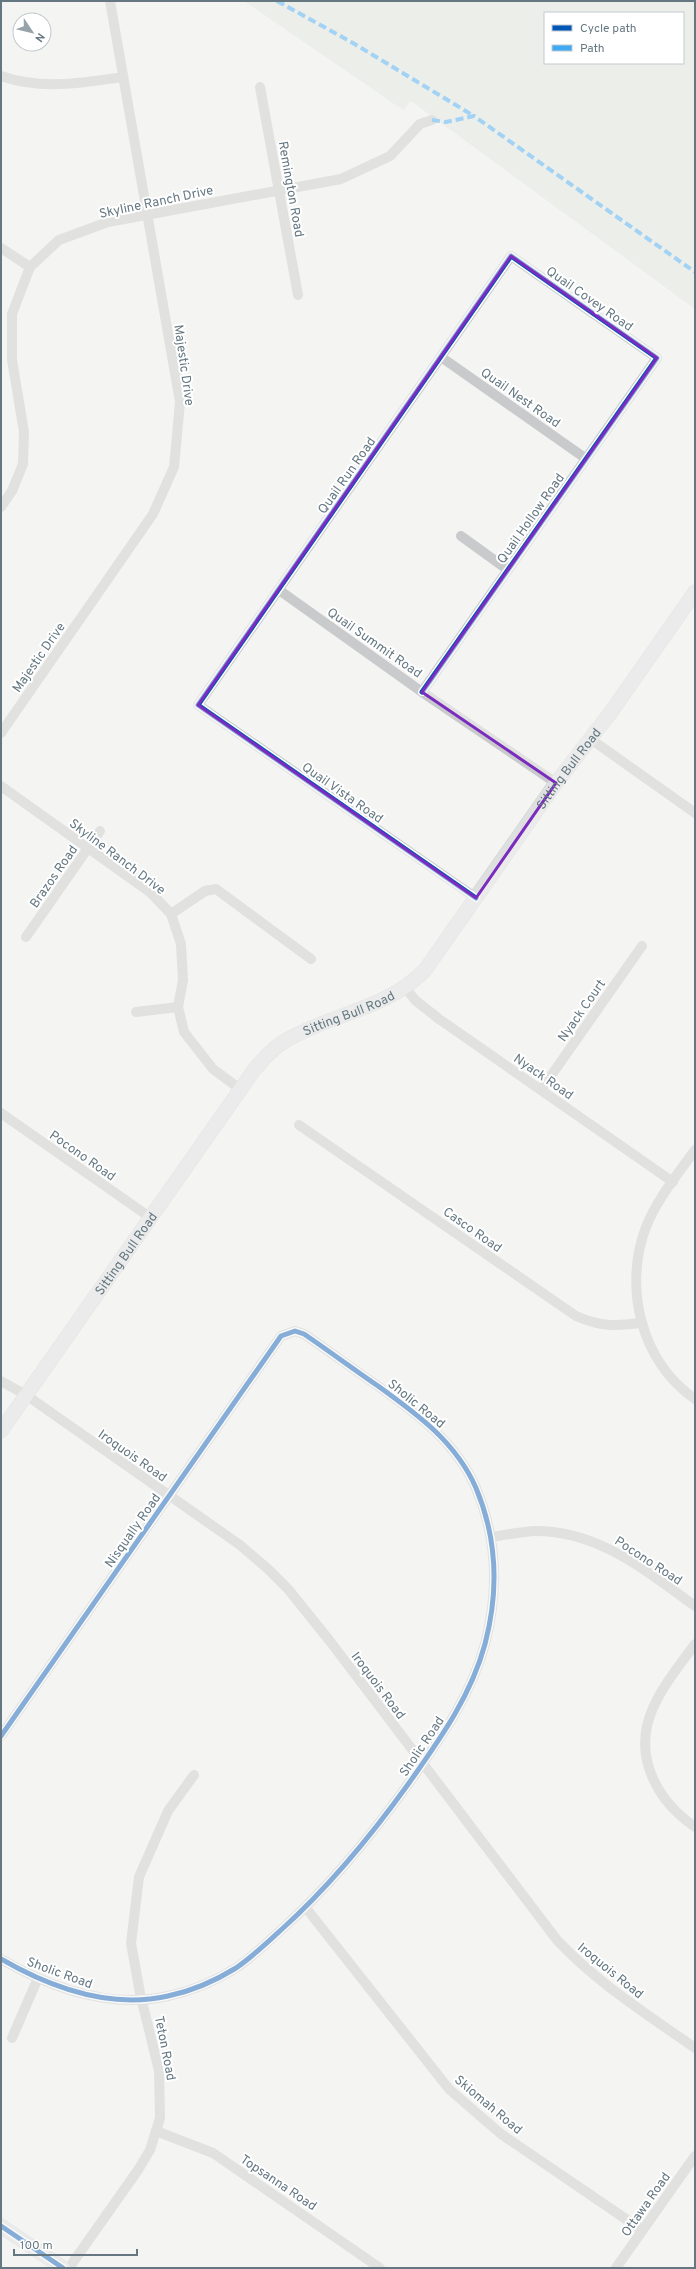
<svg xmlns="http://www.w3.org/2000/svg" width="696" height="2269" font-family="Overpass,sans-serif">
	<rect width="100%" height="100%" fill="#f4f4f3"/>
	<!-- green -->
	<path fill="#e3e6e0" fill-rule="evenodd" d="M244,1H695V309L411,101L403,110ZM545,13H683V63H545Z"/>
	<g fill="none" stroke-linecap="round" stroke-linejoin="round">
		<!-- secondary casing -->
		<g stroke="#d1d2d3" stroke-width="15">
			<g id="secondary">
				<path id="s1" d="M1,1431L254,1070C263,1059 273,1048 285,1041C330,1014 388,1009 425,970L556,783L611,712L695,592"/>
				<path d="M1,2226L63,2268"/>
			</g>
		</g>
		<!-- street -->
		<g stroke="#c9cacb" stroke-width="10">
			<path d="M1,76C41,90 82,83 123,77"/>
			<path d="M260,87L298,295"/>
			<path d="M1,248L30,267"/>
			<path d="M441,357L585,458"/>
			<path d="M1,507L12,491L23,464L24,432L12,360V314L30,267L59,240L108,222L341,179L390,156L420,124L432,120"/>
			<path d="M461,536L508,570"/>
			<path d="M279,590L422,692L556,783"/>
			<path d="M422,692L657,358L511,256L198,705L476,898"/>
			<path d="M1,733L153,514L174,467L180,402L110,1"/>
			<path d="M592,740L695,813"/>
			<path d="M1,786L151,893L171,914L181,944L183,980L178,1007L184,1032L213,1069L240,1089"/>
			<path d="M171,914L205,891L216,889L311,959"/>
			<path d="M26,937L100,831"/>
			<path d="M405,987L415,1000L439,1019L673,1182"/>
			<path d="M136,1012L178,1007"/>
			<path d="M541,1090L642,946"/>
			<path d="M1,1113L151,1218"/>
			<path d="M299,1125L576,1316C601,1327 615,1326 641,1323"/>
			<path d="M695,1150C678,1174 657,1199 646,1227C623,1287 641,1362 695,1399"/>
			<path d="M1,1381L26,1395L240,1545L268,1569L288,1589L329,1640L557,1940C597,1983 647,2014 695,2048"/>
			<path d="M491,1537C505,1535 520,1532 534,1531C598,1530 646,1571 695,1606"/>
			<path d="M695,1644C680,1665 663,1685 653,1708C632,1755 656,1800 695,1827"/>
			<path d="M1,1736L281,1336L295,1331L304,1334C329,1351 353,1369 378,1386C417,1414 456,1442 476,1488C497,1538 499,1591 485,1644C471,1696 440,1739 409,1783C371,1836 330,1886 281,1930C267,1943 252,1957 236,1968C215,1981 192,1991 168,1996C110,2009 51,1988 1,1959"/>
			<path d="M306,1908L449,2089L501,2134L642,2230"/>
			<path d="M12,2038L38,1978"/>
			<path d="M156,2131L213,2153L380,2268"/>
			<path d="M69,2268L138,2170L150,2150L160,2118L159,2071L140,1993L131,1943L139,1877L168,1811L194,1775"/>
			<path d="M616,2268L695,2156"/>
		</g>
		<!-- secondary -->
		<use href="#secondary" stroke="#dedfdf" stroke-width="14"/>
		<!-- quiet -->
		<g stroke="#3fa9f5" stroke-width="4" stroke-dasharray="8 4" stroke-linecap="butt">
			<path d="M277,1L353,43L474,116"/>
			<path d="M432,120L446,122L474,116L695,272"/>
		</g>
		<!-- cycleway casing -->
		<g stroke="#fff" stroke-width="8">
			<g id="cycleway">
				<path d="M422,692L657,358L511,256L198,705L476,898"/>
				<path d="M1,1736L281,1336L295,1331L304,1334C329,1351 353,1369 378,1386C417,1414 456,1442 476,1488C497,1538 499,1591 485,1644C471,1696 440,1739 409,1783C371,1836 330,1886 281,1930C267,1943 252,1957 236,1968C215,1981 192,1991 168,1996C110,2009 51,1988 1,1959"/>
				<path d="M1,2226L63,2268"/>
			</g>
		</g>
		<!-- cycleway -->
		<use href="#cycleway" stroke="#0057b8" stroke-width="5"/>
	</g>
	<!-- marked area -->
	<path d="M0 0H696V2269H0ZM511,256L657,358L422,692L556,783L476,898L198,705Z" fill="#f4f4f3" fill-opacity=".55" fill-rule="evenodd"/>
	<path fill="none" stroke="#7b2cbf" stroke-width="3" stroke-linejoin="round" d="M511,256L657,358L422,692L556,783L476,898L198,705Z"/>
	<g text-anchor="middle" stroke-width="4" stroke-linejoin="round" paint-order="stroke">
		<!-- street labels -->
		<g font-size="13" fill="#657882" stroke="#fff">
			<text transform="translate(292 189) rotate(80)" y="5">Remington Road</text>
			<text transform="translate(156 201) rotate(-12)" y="5">Skyline Ranch Drive</text>
			<text transform="translate(590 298) rotate(35)" y="5">Quail Covey Road</text>
			<text transform="translate(185 365) rotate(82)" y="5">Majestic Drive</text>
			<text transform="translate(521 397) rotate(35)" y="5">Quail Nest Road</text>
			<text transform="translate(346 475) rotate(-55)" y="5">Quail Run Road</text>
			<text transform="translate(530 518) rotate(-55)" y="5">Quail Hollow Road</text>
			<text transform="translate(375 642) rotate(35)" y="5">Quail Summit Road</text>
			<text transform="translate(38 657) rotate(-55)" y="5">Majestic Drive</text>
			<text dy="5" stroke="none"><textPath href="#s1" startOffset="889">Sitting Bull Road</textPath></text>
			<text transform="translate(343 792) rotate(35)" y="5">Quail Vista Road</text>
			<text transform="translate(118 856) rotate(37)" y="5">Skyline Ranch Drive</text>
			<text transform="translate(53 876) rotate(-55)" y="5">Brazos Road</text>
			<text transform="translate(581 1010) rotate(-55)" y="5">Nyack Court</text>
			<text dy="5" stroke="none"><textPath href="#s1" startOffset="553">Sitting Bull Road</textPath></text>
			<text transform="translate(544 1076) rotate(35)" y="5">Nyack Road</text>
			<text transform="translate(83 1155) rotate(35)" y="5">Pocono Road</text>
			<text transform="translate(473 1229) rotate(35)" y="5">Casco Road</text>
			<text dy="5" stroke="none"><textPath href="#s1" startOffset="217">Sitting Bull Road</textPath></text>
			<text transform="translate(417 1403) rotate(39)" y="5">Sholic Road</text>
			<text transform="translate(133 1455) rotate(35)" y="5">Iroquois Road</text>
			<text transform="translate(132 1530) rotate(-55)" y="5">Nisqually Road</text>
			<text transform="translate(649 1560) rotate(33)" y="5">Pocono Road</text>
			<text transform="translate(379 1685) rotate(53)" y="5">Iroquois Road</text>
			<text transform="translate(421 1746) rotate(-56)" y="5">Sholic Road</text>
			<text transform="translate(611 1970) rotate(39)" y="5">Iroquois Road</text>
			<text transform="translate(60 1972) rotate(20)" y="5">Sholic Road</text>
			<text transform="translate(166 2048) rotate(79)" y="5">Teton Road</text>
			<text transform="translate(489 2104) rotate(40)" y="5">Skiomah Road</text>
			<text transform="translate(279 2182) rotate(34)" y="5">Topsanna Road</text>
			<text transform="translate(645 2204) rotate(-55)" y="5">Ottawa Road</text>
		</g>
	</g>
	<!-- border -->
	<rect width="696" height="2269" fill="none" stroke="#657882" stroke-width="4"/>
	<!-- legend -->
	<rect x="544" y="12" width="140" height="52" fill="#ffffff" stroke="#c1c9cd"/>
	<rect x="552" y="25" width="20" height="6" fill="#0057b8" stroke="#c1c9cd"/>
	<text x="580" y="32" font-size="12" fill="#657882">Cycle path</text>
	<rect x="552" y="45" width="20" height="6" fill="#3fa9f5" stroke="#c1c9cd"/>
	<text x="580" y="52" font-size="12" fill="#657882">Path</text>
	<!-- north arrow -->
	<g transform="translate(32 32) rotate(125)"><circle r="19" fill="#ffffff" stroke="#c1c9cd"/>
	<path d="M0-3L7 15L0 10L-7 15Z" fill="#97a3aa"/>
	<text y="-6" font-size="11" font-weight="bold" text-anchor="middle" fill="#657882">N</text>
	</g>
	<!-- scale -->
	<path d="M14 2249v6h123v-6" fill="none" stroke="#657882" stroke-width="2"/>
	<text x="20" y="2249" font-size="12" fill="#657882" stroke="#ffffff" stroke-width="3" paint-order="stroke">100 m</text>
</svg>
